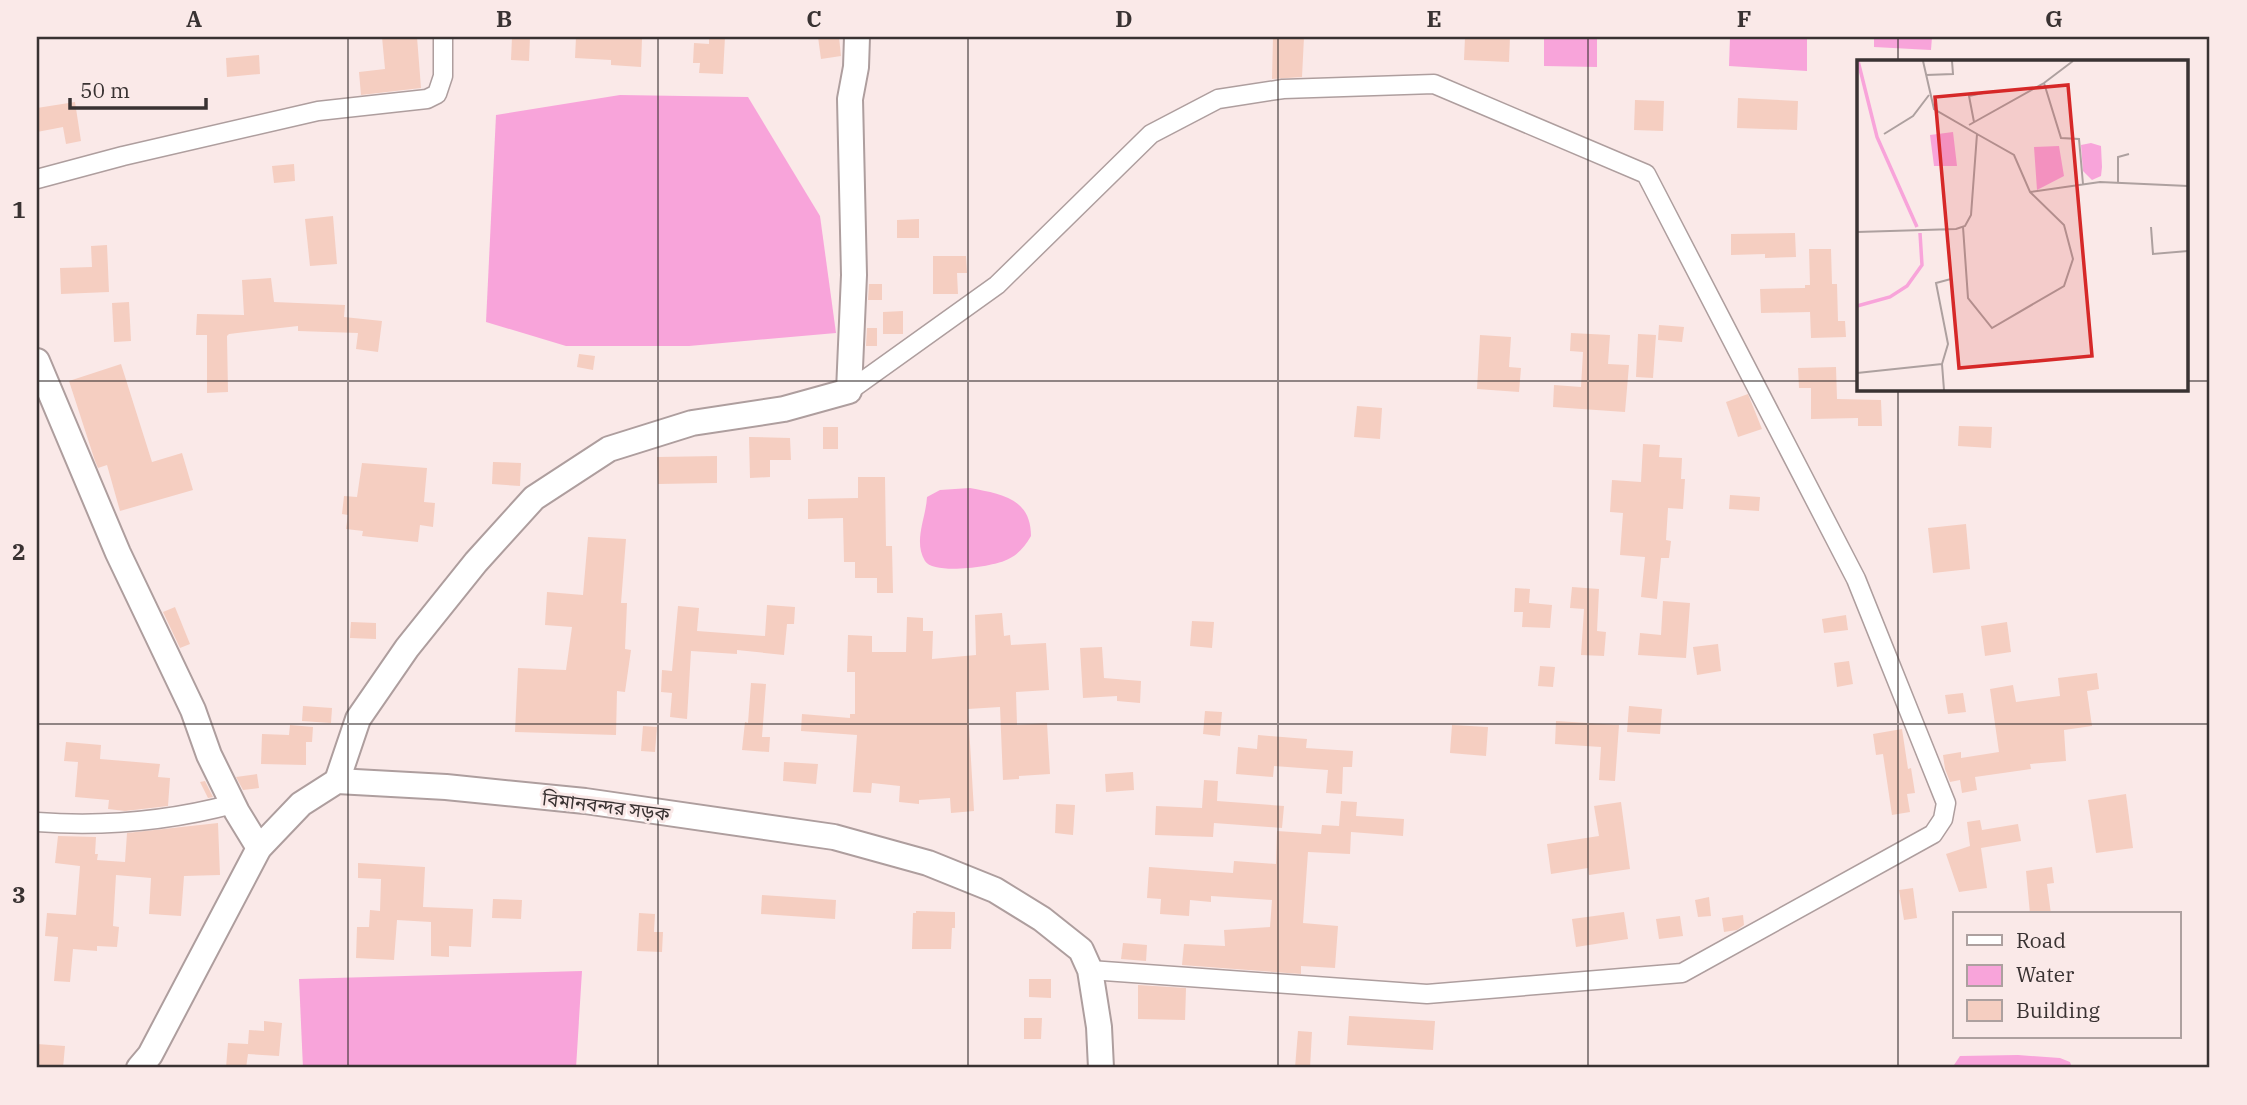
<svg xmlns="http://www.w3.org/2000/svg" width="2247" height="1105" font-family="'IBM Plex Serif','Noto Sans Bengali',serif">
	<rect width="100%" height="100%" fill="#fae9e8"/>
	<!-- water -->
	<g fill="#f8a4da">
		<path d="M1544,37H1597V67L1544,66Z"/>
		<path d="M1730,37H1807V71L1729,66Z"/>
		<path d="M1874,37H1932L1931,50L1874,47Z"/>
		<path d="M620,95L748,97L820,216L836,333L689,346H566L486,322L496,115Z"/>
		<path d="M970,488C1001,494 1031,498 1031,536C1024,548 1017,556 1004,561C989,567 934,575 925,561C913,541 926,518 927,497L940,490Z"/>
		<path d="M582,971L576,1068H303L299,979Z"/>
		<path d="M2018,1055L2060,1058L2070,1062L2072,1068H1952L1960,1056Z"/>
	</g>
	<!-- building -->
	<g fill="#f5cec1">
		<path d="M382,37H417L421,88L361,95L359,72L385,69Z"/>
		<path d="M512,37H530L529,61L511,60Z"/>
		<path d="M576,37H625V39H642L641,67L611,65V60L575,58Z"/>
		<path d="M709,37H725L723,74L699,73L700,63H693L694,43L709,44Z"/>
		<path d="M818,37H839L841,56L821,59Z"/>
		<path d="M1273,37H1304L1302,77L1272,79Z"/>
		<path d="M1465,37H1510L1509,62L1464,60Z"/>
		<path d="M259,55L260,74L227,77L226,58Z"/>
		<path d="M1738,98L1798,101L1797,130L1737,128Z"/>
		<path d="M1635,100L1664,101L1663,131L1634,130Z"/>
		<path d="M75,102L81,141L66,144L63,127L37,132V108Z"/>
		<path d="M294,164L295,181L274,183L272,166Z"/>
		<path d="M333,216L337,264L310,266L305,219Z"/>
		<path d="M919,219V238H897V220Z"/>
		<path d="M1795,233L1796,257L1765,258V254L1731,255V234Z"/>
		<path d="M107,245L109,292L61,294L60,268L92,267L91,246Z"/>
		<path d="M1809,249H1831L1832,284H1837L1838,321H1845L1846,337L1811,338L1810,312L1761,313L1760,289L1805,288V285H1810Z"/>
		<path d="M933,256H966L967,273H957L958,294H933Z"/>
		<path d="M271,278L274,302L345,305L344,317L382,321L378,352L356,349L358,333L298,331V326L229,334L227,336L228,392L207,393V335H196L197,314L244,315L242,280Z"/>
		<path d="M869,284H882V300H868Z"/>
		<path d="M129,302L131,341L114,342L112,303Z"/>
		<path d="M903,311V334H883V312Z"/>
		<path d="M1659,325L1684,327L1682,342L1658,340Z"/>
		<path d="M867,328H877V346H866Z"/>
		<path d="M1571,333L1610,335L1608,364L1629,365L1625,412L1553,407L1554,385L1581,387L1583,352L1570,351Z"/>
		<path d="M1638,334L1656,335L1653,378L1636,377Z"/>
		<path d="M1480,335L1511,337L1509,367L1521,368L1519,392L1477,389Z"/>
		<path d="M579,354L595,356L593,370L577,367Z"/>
		<path d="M121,364L152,462L182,453L193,490L120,511L107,465L98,468L95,461L69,381Z"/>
		<path d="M1836,367L1837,399L1881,400L1882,426H1858V418L1811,419V388H1799L1798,368Z"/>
		<path d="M1748,394L1762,429L1738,437L1726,402Z"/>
		<path d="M1357,406L1382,408L1380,439L1354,437Z"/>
		<path d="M1959,426L1992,427L1991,448L1958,446Z"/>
		<rect x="823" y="427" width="15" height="22"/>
		<path d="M749,437L790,438L791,460H770V477L750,478Z"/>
		<path d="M1643,444L1660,445L1659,457L1682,458L1681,479H1685L1683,509L1668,508L1666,540L1671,541L1669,558H1661L1657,599L1641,597L1645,557L1620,555L1623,513L1610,512L1612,480L1641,482Z"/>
		<path d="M717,456V483L658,484L657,457Z"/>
		<path d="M493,462L521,463L520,486L492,484Z"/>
		<path d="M362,463L427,468L424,502L435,503L433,527L420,525L418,542L362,536L363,531L346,529L348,515L342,514L344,496L357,497Z"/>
		<path d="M858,477H885L886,546H892L893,593H877V578H855V562H844L843,518L808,519V499L858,498Z"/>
		<path d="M1730,495L1760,497L1759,511L1729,509Z"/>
		<path d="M1966,524L1970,569L1933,573L1928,528Z"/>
		<path d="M588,537L626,539L621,603H627L625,649L631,650L625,692L617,691L616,735L515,732L518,668L566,670L572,627L545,625L547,592L583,595Z"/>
		<path d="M1572,587L1599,589L1597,631L1606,632L1604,656L1581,655L1584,609L1570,608Z"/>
		<path d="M1515,588L1530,589L1529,603L1552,605L1550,628L1522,627L1523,612H1514Z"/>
		<path d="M1663,601L1690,603L1686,658L1638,655L1640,633L1661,635Z"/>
		<path d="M767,605L795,607L794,624H787L784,655L737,650V654L691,651L687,719L670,717L672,693L661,692L662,670L672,671L678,606L699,608L697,631L765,636Z"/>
		<path d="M175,607L190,644L180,648L163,612Z"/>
		<path d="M1002,613L1004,636L1010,635L1011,645L1046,643L1049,690L1016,692L1017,725L1047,723L1050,774L1019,776V779L1003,780L1000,707L968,709L974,811L951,813L950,798L919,800V804L899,802L900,786L872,783L871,793L853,792L857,735L801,731L802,714L850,718V714H855V672H847L848,635L872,636V652H906L907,617L923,618V631H933L932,659L976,655L975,615Z"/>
		<path d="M1846,615L1848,630L1824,633L1822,619Z"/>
		<path d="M1192,621L1214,622L1212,648L1190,646Z"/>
		<path d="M351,622L376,623V639L350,638Z"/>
		<path d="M2007,622L2011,652L1985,656L1981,626Z"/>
		<path d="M1718,644L1721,671L1697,675L1693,647Z"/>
		<path d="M1102,647L1104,678L1141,681L1140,703L1117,701V696L1083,698L1080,648Z"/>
		<path d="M1849,661L1853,684L1837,687L1834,663Z"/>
		<path d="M1540,666L1555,667L1553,687L1538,686Z"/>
		<path d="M2097,673L2099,689L2087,691L2092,726L2064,730L2066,761L2030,764L2031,769L1975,777L1977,790L1962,793L1960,780L1950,782L1945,769L1943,755L1961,752V758L1999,752L1990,689L2013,685L2016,702L2060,696L2058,678Z"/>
		<path d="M751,683L766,684L762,737H770L769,752L742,750L745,722L748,723Z"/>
		<path d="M1963,693L1966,712L1948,714L1945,695Z"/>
		<path d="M303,706L332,708L331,723L302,721Z"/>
		<path d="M1629,706L1662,709L1660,734L1627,732Z"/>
		<path d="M1205,711L1222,712L1220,736L1203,734Z"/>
		<path d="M1556,721L1619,725L1615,781L1599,780L1601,747L1555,744Z"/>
		<path d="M290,725L313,727L312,742H306V765L261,764L262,734L289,735Z"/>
		<path d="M1452,725L1488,727L1486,756L1450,753Z"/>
		<path d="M643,726L657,727L655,752L641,751Z"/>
		<path d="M1902,729L1908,769L1911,768L1915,793L1907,794L1910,812L1892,815L1883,754L1876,755L1873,734Z"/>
		<path d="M1258,735L1307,739L1306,748L1353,751L1352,767H1343L1342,794L1326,793L1328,770L1274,766L1273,777L1236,774L1238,747L1257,749Z"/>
		<path d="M66,742L101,745L100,759L160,764L158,777L170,778L168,806L125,811L108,809L109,800L75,797L78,762L64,761Z"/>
		<path d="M784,762L818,764L816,784L783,781Z"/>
		<path d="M1133,772L1134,790L1106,792L1105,774Z"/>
		<path d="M257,774L259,788L243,790L236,777Z"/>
		<path d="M1204,780L1218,781L1217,801L1284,806L1282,828L1214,823L1213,837L1155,835L1156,806L1202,808Z"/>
		<path d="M205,781L213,797L208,798L200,782Z"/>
		<path d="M2126,794L2133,848L2096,853L2088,800Z"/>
		<path d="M1341,801L1357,802L1356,816L1404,819L1403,836L1351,832L1350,854L1308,852L1303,923L1338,926L1335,968L1301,966V974L1182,965L1184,944L1225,946L1224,930L1270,927L1272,900L1211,896V902L1190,900L1189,916L1160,914L1161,899L1147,898L1149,867L1233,873L1234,861L1276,864L1277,831L1321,834L1322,825L1339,826Z"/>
		<path d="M1621,802L1630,869L1589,875L1588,868L1551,874L1547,844L1599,836L1594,806Z"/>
		<path d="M1056,804L1075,805L1073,835L1055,833Z"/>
		<path d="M1980,820L1982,830L2018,824L2021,841L1981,848L1987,888L1959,892L1946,854L1970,846L1967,822Z"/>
		<path d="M218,823L220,875L184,876L181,916L149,914L151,878L116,875L113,926L119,927L117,947L97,946V951L73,949L70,982L54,981L58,937L45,936L47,913L76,915L80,866L55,863L58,836L96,837L95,854H98L97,860L125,862L127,833Z"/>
		<path d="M358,863L425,867L423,907L473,909L471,947L449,946V957L431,956V922L397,920L394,960L356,958L357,927H369L370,910L380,911L381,879L358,878Z"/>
		<path d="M2052,867L2054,883L2047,884L2051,914H2030L2026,871Z"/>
		<path d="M1913,888L1917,918L1904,920L1899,890Z"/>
		<path d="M762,895L836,900L835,919L761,914Z"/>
		<path d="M1709,897L1711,916L1698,917L1695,900Z"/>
		<path d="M493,899L522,900L521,919L492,918Z"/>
		<path d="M916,911L955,912V928H952L951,949H912L913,913H916Z"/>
		<path d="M1624,912L1628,939L1576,947L1572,919Z"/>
		<path d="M639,913L655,914L654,932H663L662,952L637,951Z"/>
		<path d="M1743,915L1744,925L1737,930L1724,932L1722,918Z"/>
		<path d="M1680,916L1683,936L1659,939L1656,919Z"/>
		<path d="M1123,943L1147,945L1146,961L1121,959Z"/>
		<path d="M1029,979H1051V998L1029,997Z"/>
		<path d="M1138,985L1186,988L1185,1020L1138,1019Z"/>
		<path d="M1349,1016L1435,1021L1433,1050L1347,1045Z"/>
		<path d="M1024,1018H1042L1041,1039H1024Z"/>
		<path d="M264,1021L282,1023L279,1056L248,1054L246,1068H226L228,1043L248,1044L249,1030L264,1031Z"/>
		<path d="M1298,1031L1312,1032L1310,1068H1295Z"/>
		<path d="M37,1044L65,1046L63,1068H37Z"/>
	</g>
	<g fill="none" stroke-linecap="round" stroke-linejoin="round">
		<!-- street casing -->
		<g stroke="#ae9e9e" stroke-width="21">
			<g id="street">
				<path d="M37,179L123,156L318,111L427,99L437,94L443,76V37"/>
				<path d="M849,391L997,285L1151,134L1218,99L1283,89L1434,84L1646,174L1856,579L1946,803L1943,819L1933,834L1682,973L1427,994L1090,970"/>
				<path d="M37,822C104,827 169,821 233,804"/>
			</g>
		</g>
		<!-- secondary casing -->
		<g stroke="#ae9e9e" stroke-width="28">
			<g id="secondary">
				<path d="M37,361L118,553L193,710L209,755L237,812L259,848"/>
				<path d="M337,781L358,719L407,648L476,562L534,498L609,449L692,423L784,409L849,391L854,275L850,99L856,67L857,37"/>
				<path d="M139,1068L150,1055L259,848L301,804L337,781L446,787L585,801L834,837L928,863L995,890L1042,919L1081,950L1090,970L1099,1027L1101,1068"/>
			</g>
		</g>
		<!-- street -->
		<use href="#street" stroke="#fff" stroke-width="18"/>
		<!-- secondary -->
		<use href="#secondary" stroke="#fff" stroke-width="24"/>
	</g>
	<!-- grid -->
	<path fill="none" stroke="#393232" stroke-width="2" stroke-opacity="0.55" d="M348,37V1068M658,37V1068M968,37V1068M1278,37V1068M1588,37V1068M1898,37V61M37,381H1858M2186,381H2210M1898,388V1068M37,724H2210"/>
	<g text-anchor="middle" stroke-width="6" stroke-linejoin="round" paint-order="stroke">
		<!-- street labels -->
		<g font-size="19" fill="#393232" stroke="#fae9e8">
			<text transform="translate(606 806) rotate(7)" y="7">বিমানবন্দর সড়ক</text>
		</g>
	</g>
	<!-- overview -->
	<g transform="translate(1857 60)">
		<rect width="331" height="331" fill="#fae9e8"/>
		<path d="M96,72L100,106H77L73,75ZM234,83L244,86L245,107L244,116L235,120L226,111L224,85ZM202,86L207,116L180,130L177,87Z" fill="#f8a4da"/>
		<path fill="none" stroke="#f8a4da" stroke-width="3.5" d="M1,1L20,77L60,167M0,246L33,237L50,226L65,205L63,173"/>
		<path fill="none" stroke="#ada09f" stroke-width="2" d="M69,15L96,14L95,1M187,23L204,78L222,79L226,124M117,62L112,36L126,33M112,65L187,23L216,1M27,74L56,56L72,35M120,74L157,95L173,132L243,122L331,126M261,123V97L272,94M106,167L111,238L135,268L207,226L216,199L207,165L173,132M294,167L296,194L331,191M0,172L99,169L108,166L114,155L120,74L77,49L66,1M0,313L85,304M87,330L85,304L91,284L79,223L94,219L90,170"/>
		<path fill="#d62828" fill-opacity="0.15" stroke="#d62828" stroke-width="3.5" d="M211,25L235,296L102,308L78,37Z"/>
		<rect width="331" height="331" fill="none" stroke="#393232" stroke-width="3.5"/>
	</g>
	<!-- border -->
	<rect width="2247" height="1105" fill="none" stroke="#fae9e8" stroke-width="77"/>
	<!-- legend -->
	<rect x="1953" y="912" width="228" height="126" fill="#fae9e8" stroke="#ada09f" stroke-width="2"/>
	<rect x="1967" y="935" width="35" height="10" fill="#ffffff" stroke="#ada09f" stroke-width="2"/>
	<text x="2016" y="948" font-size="21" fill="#393232">Road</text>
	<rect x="1967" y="965" width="35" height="21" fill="#f8a4da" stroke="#ada09f" stroke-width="2"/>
	<text x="2016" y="982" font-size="21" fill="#393232">Water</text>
	<rect x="1967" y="1000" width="35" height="21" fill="#f5cec1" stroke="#ada09f" stroke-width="2"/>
	<text x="2016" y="1018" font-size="21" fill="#393232">Building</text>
	<!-- scale -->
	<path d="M70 98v10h136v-10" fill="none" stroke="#393232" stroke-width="3.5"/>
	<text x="80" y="98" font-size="21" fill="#393232" stroke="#fae9e8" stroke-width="5" paint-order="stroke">50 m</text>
	<rect x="38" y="38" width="2170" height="1028" fill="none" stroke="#393232" stroke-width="2.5"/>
	<g font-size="23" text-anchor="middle" font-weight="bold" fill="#393232">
		<text x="194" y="27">A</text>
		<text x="504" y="27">B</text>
		<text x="814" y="27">C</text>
		<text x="1124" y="27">D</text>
		<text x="1434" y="27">E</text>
		<text x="1744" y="27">F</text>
		<text x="2054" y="27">G</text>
		<text x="19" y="218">1</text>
		<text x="19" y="560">2</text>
		<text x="19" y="903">3</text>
	</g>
</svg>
